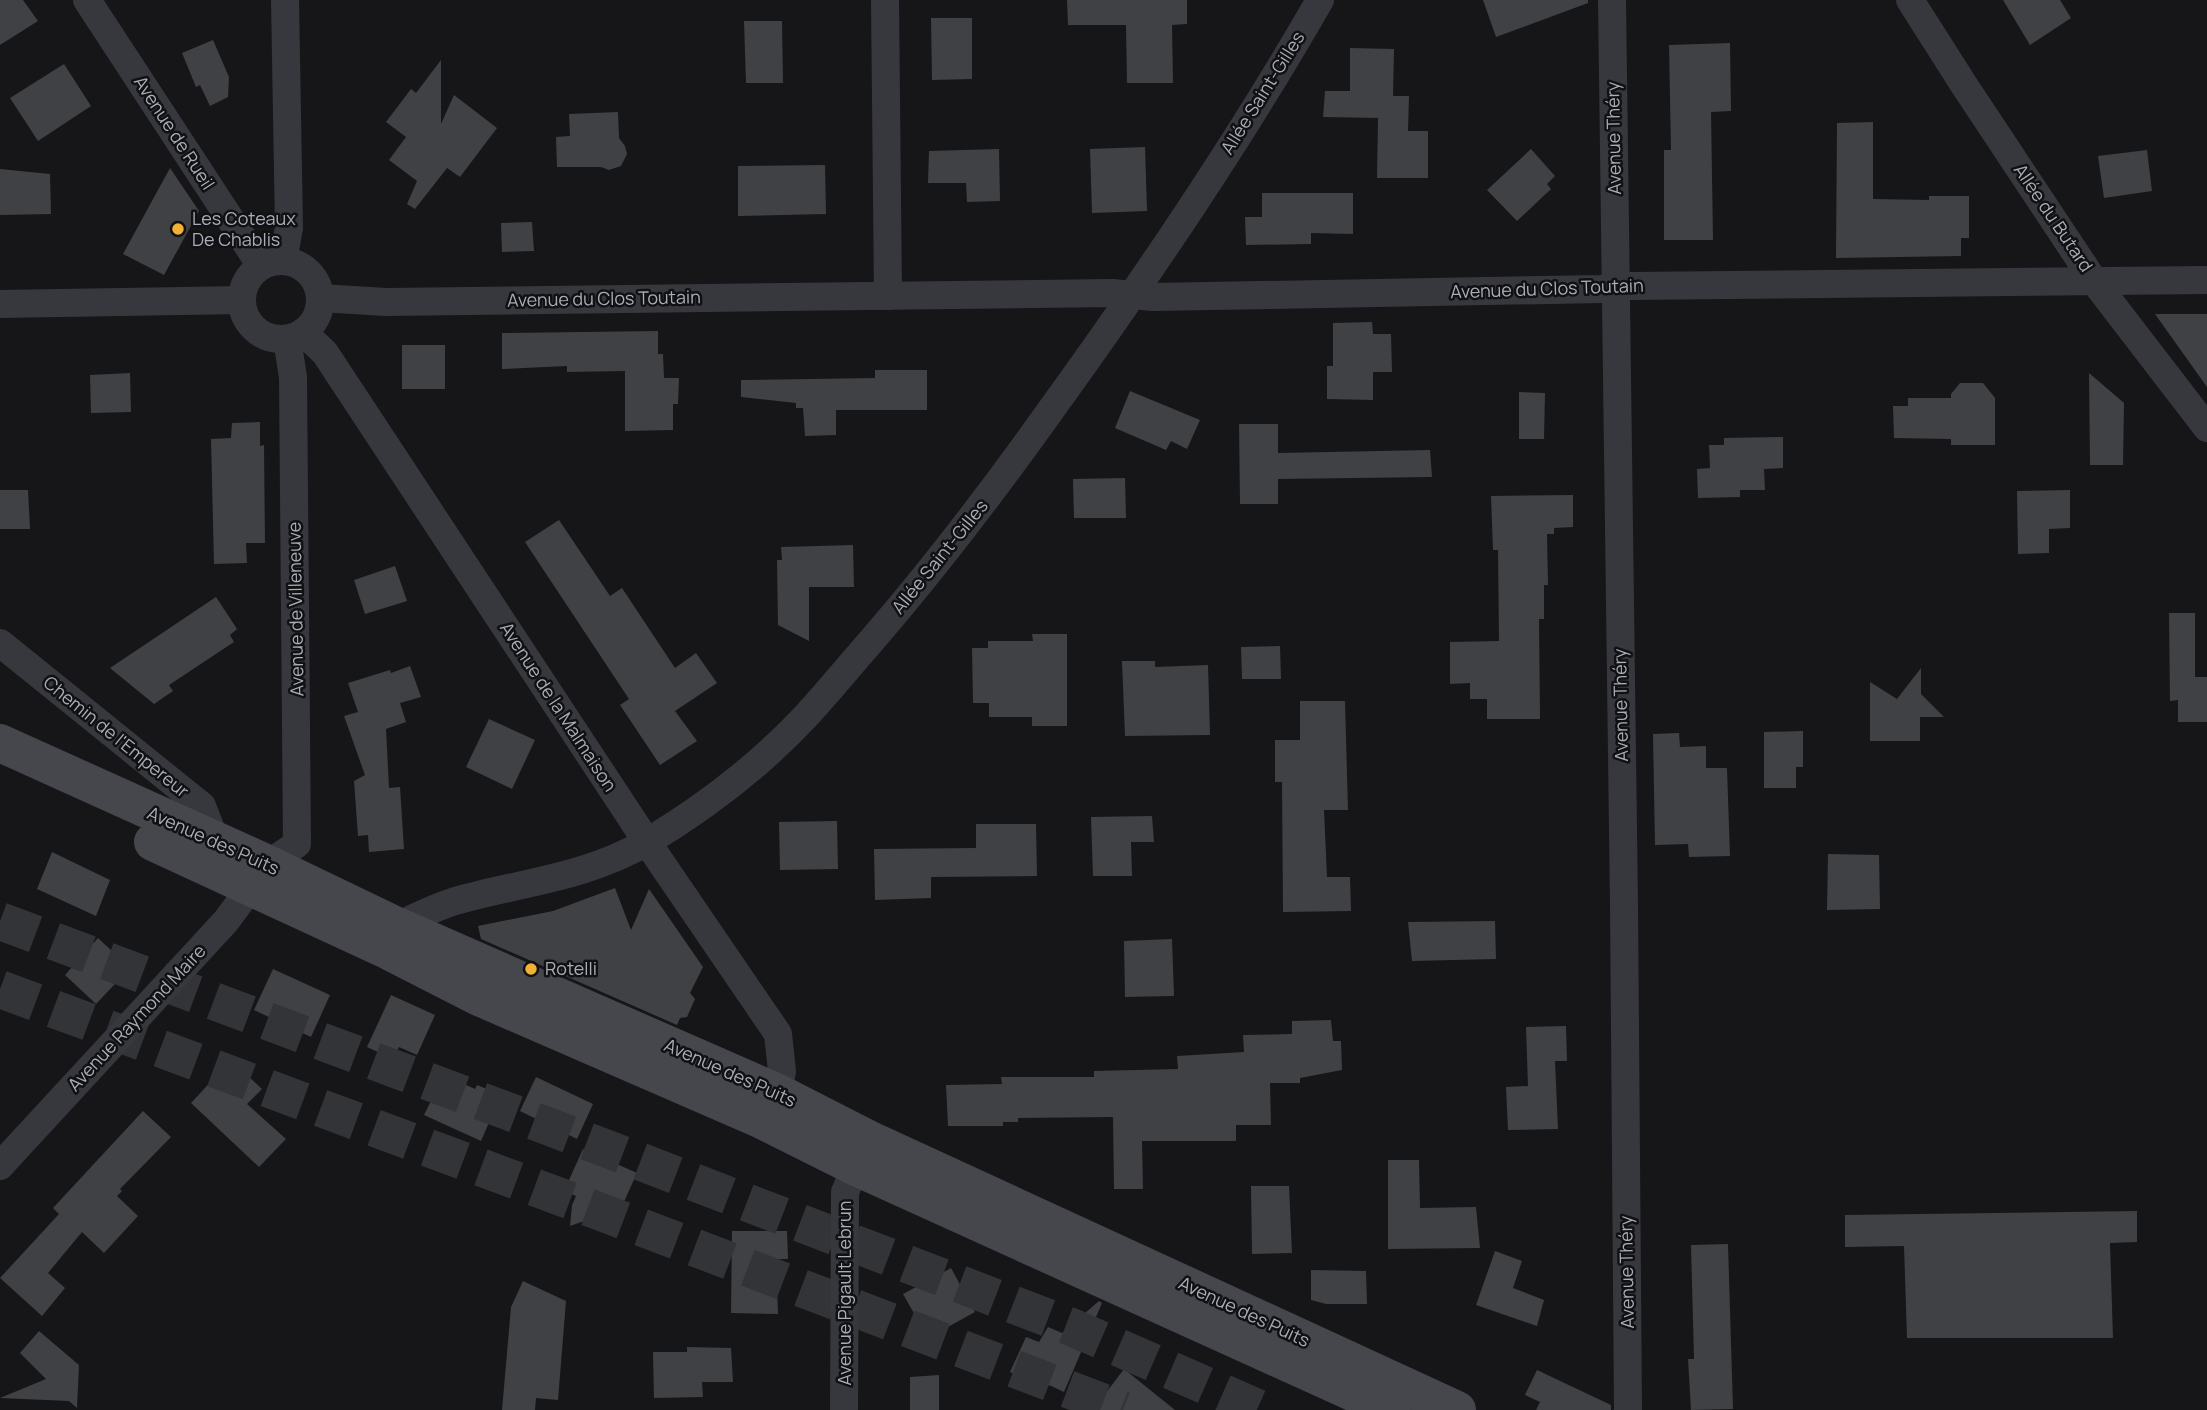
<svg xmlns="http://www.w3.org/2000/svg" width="2207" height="1410" font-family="Manrope,sans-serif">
	<rect width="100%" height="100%" fill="#161618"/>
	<!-- building -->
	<g fill="#404145">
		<path d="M0,0H23L38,21L0,45Z"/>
		<path d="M1067,0H1187V24L1172,25L1173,83H1127L1126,25H1068Z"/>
		<path d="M1483,0H1588V3L1496,37Z"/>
		<path d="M2003,0H2060L2071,18L2030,45Z"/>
		<path d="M931,18H972V79L932,80Z"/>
		<path d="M744,21H782L783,83H746Z"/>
		<path d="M213,40L229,77L228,97L210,106L200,85L196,87L182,53Z"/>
		<path d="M1730,43L1731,111L1711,112L1713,240H1664V150H1671L1669,45Z"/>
		<path d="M1350,48L1394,49L1393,96H1409L1408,131H1428V178H1377L1378,118L1323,117L1325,91H1350Z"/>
		<path d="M441,60V124L454,95L497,128L460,177L447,168L415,209L407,204L417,181L389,160L406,137L386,122L411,89L416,93Z"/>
		<path d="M64,64L91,106L38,141L10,98Z"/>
		<path d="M618,112L619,138L625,146L627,154L621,166L609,170L601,167H557L556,137L570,136L569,114Z"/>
		<path d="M1873,122V199L1929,200V196H1969V238H1961V256L1836,258L1837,123Z"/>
		<path d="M1145,147L1147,211L1092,213L1090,149Z"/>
		<path d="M999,149L1000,201L967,202L966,183H928L929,151Z"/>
		<path d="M1531,149L1555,176L1547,184L1551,189L1517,221L1487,190Z"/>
		<path d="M2147,150L2152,191L2104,198L2098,156Z"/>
		<path d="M825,165L826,214L738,216V166Z"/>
		<path d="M170,168L199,211L164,275L123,254Z"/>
		<path d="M0,169L50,174L51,214L0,215Z"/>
		<path d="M1262,193H1353V234L1311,233V244L1246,245L1245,217H1262Z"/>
		<path d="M532,222L534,251L502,252L501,223Z"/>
		<path d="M2155,314H2207V387Z"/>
		<path d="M1372,322L1373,334H1391L1392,372H1373V400L1327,399V366H1333V323Z"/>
		<path d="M658,331V354H663L664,378H679L678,404H673V430L625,431V371L567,372V366L502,369V333Z"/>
		<rect x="402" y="345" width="43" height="44"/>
		<path d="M875,370H927V410H836V435L805,436L803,408H796V403L741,397V380L875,378Z"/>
		<path d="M130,373L131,412L91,413L90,375Z"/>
		<path d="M2089,373L2124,403L2123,465H2090Z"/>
		<path d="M1960,383H1983L1995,398V445H1951V439L1894,438L1893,406H1908V398H1951V394Z"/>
		<path d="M1130,391L1200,420L1187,449L1171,441L1166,450L1115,428Z"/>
		<path d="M1519,392L1545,393L1544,439H1519Z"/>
		<path d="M260,422V446L264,445L265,543H246L247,563L214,564L211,439L231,438L232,423Z"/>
		<path d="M1239,424H1278V453L1430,450L1432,477L1278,479V504H1240Z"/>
		<path d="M1783,437V468L1764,469L1765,490H1740V497L1698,498L1697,469L1710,468L1709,445H1724V438Z"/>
		<path d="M1125,478L1126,518H1074L1073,479Z"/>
		<path d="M0,490H28L30,529H0Z"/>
		<path d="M2070,490V528L2049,529V553L2018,554L2017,491Z"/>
		<path d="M1573,495V527L1554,528V534H1547L1548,585H1544V619H1539L1540,719H1487V699H1470V683L1450,684V642L1499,641L1498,550H1493L1491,496Z"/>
		<path d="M559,520L610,596L622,588L675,668L696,653L717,683L675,711L697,741L660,765L620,705L629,699L525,542Z"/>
		<path d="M853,545L854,587H809V641L778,625L777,560H782L781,547Z"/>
		<path d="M395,566L407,601L365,614L354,580Z"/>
		<path d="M216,597L237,629L230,635L234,642L169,685L173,691L154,704L110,668Z"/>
		<path d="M2169,613H2195V677H2207V722H2178V700L2170,701Z"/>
		<path d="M1032,634H1067V726H1032V717H989V703H973L972,648H988V641H1033Z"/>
		<path d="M1280,646L1281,679H1242L1241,647Z"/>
		<path d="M1122,661H1155V667L1208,665L1210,735L1125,736Z"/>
		<path d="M410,666L421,697L400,703L406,722L386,729L389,788L400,787L404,849L369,852L368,835L358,836L354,781L365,775L344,716L358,712L348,683L390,670L391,673Z"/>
		<path d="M1921,668V694L1944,717H1920V741H1870V682L1897,699Z"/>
		<path d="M1300,701H1345L1348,810H1324L1327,877H1350L1351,911L1283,912L1282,782H1275V740H1300Z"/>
		<path d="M489,719L535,740L512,789L466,767Z"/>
		<path d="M1803,731V767H1796V788H1764V732Z"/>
		<path d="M1679,733L1680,747L1706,746V768H1727L1730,856L1689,857L1688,844L1655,845L1653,734Z"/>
		<path d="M1152,816L1154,842H1131L1132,876H1093L1091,817Z"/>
		<path d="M837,821L838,869L780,870L779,822Z"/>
		<path d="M976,824H1036L1037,876L931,877V898L875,900L874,849L976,848Z"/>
		<path d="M52,852L110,880L96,916L37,889Z"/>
		<path d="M1828,854L1879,855L1880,909L1827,910Z"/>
		<path d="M615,888L631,930L649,889L703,967L690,993L695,999L687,1017L680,1018L677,1025L481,939L478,926L553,911Z"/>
		<path d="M1495,921L1496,959L1412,961L1408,922Z"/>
		<path d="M98,938L130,968L96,1004L65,975Z"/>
		<path d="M1172,939L1174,996L1125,997L1124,941Z"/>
		<path d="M273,969L330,995L311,1037L254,1010Z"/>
		<path d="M391,995L435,1015L417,1055L399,1047L393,1059L367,1047Z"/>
		<path d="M1331,1020L1333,1041H1341L1342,1070L1300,1078V1083H1270L1271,1125H1236V1141H1142L1143,1189H1114L1113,1117L1018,1118V1122H1003V1126H948L946,1085L1002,1084L1001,1077H1094V1071L1178,1069L1177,1056L1244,1052L1243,1035L1292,1034V1021Z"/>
		<path d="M1566,1026L1567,1061H1555L1558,1129L1508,1130L1506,1087L1528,1086L1526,1027Z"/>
		<path d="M231,1060L262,1089L247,1104L286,1139L259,1167L191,1103Z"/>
		<path d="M444,1075L475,1089L477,1085L501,1095L481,1141L424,1115Z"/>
		<path d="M536,1077L593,1104L577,1139L520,1111Z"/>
		<path d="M143,1111L171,1137L120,1189L122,1191L117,1196L138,1216L104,1253L82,1232L48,1273L65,1288L42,1316L0,1278L59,1214L53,1208Z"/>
		<path d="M583,1149L637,1173L612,1228L590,1219L570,1226L572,1205L576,1196L564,1191Z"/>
		<path d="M1388,1160H1419L1420,1208L1476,1207L1480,1248L1388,1249Z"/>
		<path d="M1251,1186H1289L1292,1253L1252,1254Z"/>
		<path d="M2137,1211V1242L2110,1243L2113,1338H1907L1904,1246L1845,1247V1215Z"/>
		<path d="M732,1231H787L788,1259H776L778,1314L731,1313Z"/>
		<path d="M1728,1244L1733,1409L1691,1410L1688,1359H1694L1691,1245Z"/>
		<path d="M1495,1251L1522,1261L1513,1288L1544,1300L1537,1326L1476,1305Z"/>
		<path d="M951,1268L975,1312L928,1338L903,1294Z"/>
		<path d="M1311,1270L1366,1271L1367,1304H1326L1311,1300Z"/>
		<path d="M523,1281L566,1301L558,1400L536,1398L535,1410H502L511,1307Z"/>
		<path d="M1099,1301L1102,1303L1064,1392L1049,1385L1046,1389L1010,1372L1026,1337L1039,1342L1048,1327L1062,1333Z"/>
		<path d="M39,1331L79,1365L77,1408L69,1401L0,1398L46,1379L20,1353Z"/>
		<path d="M687,1347L731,1348L733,1382H702L703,1397L654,1398L653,1352H687Z"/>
		<path d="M1124,1369L1175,1410H1093Z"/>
		<path d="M1537,1370L1611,1405V1410H1536L1540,1402L1525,1395Z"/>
		<path d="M939,1375V1410H910V1377Z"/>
	</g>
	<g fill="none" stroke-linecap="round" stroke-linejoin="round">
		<!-- highway-tunnel -->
		<g stroke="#333438" stroke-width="38" stroke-dasharray="38 19" stroke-linecap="butt">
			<path d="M0,921L550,1127L1069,1326L1262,1410"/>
			<path d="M0,989L593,1209L1123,1410"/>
		</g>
		<!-- street -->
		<g stroke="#37383d" stroke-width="28">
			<path d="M87,0L261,266"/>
			<path d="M885,0L888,296"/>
			<path d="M1612,0L1624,905L1628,1410"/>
			<path d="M1910,0L1964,85L2094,281L2207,428"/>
			<path d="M283,261L289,228L285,0"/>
			<circle cx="281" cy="300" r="39"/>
			<path d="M320,298L386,302L1112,293L1153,297L1601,289L1630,286L2207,280"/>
			<path d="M0,304L242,300"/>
			<path d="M303,332L325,353L647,842L778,1034L782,1071L778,1093"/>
			<path d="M0,643L202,806L216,842"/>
			<path d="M397,926C418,916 437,906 459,900C524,882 587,877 647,842C704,808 761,764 806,716C829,691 851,664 873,639C935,567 993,491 1048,414C1145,280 1238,143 1320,0"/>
			<path d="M0,1166L226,921L268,864L297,844L293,377L287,339"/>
			<path d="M844,1410L845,1192L863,1150"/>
		</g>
		<!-- secondary -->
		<g stroke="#45474d" stroke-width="38">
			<path d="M0,743L268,864L397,926L778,1093L868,1139L1457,1410"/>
			<path d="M153,842L387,950L479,997L760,1119L856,1167L1392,1410"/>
		</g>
	</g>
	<!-- markers -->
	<g fill="#f2b134" stroke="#111113" stroke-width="2.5">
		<circle cx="178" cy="229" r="7"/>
		<circle cx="531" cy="969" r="7"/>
	</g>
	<g text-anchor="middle" stroke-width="5" stroke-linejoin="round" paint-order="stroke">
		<!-- street labels -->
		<g font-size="18" fill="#a8adb8" stroke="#111113">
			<text transform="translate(1263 93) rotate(-58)" y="6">Allée Saint-Gilles</text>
			<text transform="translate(174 133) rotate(57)" y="6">Avenue de Rueil</text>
			<text transform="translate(1614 138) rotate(-91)" y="6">Avenue Théry</text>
			<text transform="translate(2053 218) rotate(56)" y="6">Allée du Butard</text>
			<text transform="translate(1547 289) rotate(-2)" y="6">Avenue du Clos Toutain</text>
			<text transform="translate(604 299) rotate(-1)" y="6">Avenue du Clos Toutain</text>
			<text transform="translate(940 557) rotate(-51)" y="6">Allée Saint-Gilles</text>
			<text transform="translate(296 609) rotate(-91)" y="6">Avenue de Villeneuve</text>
			<text transform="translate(1621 705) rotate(-91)" y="6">Avenue Théry</text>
			<text transform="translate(558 707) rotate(57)" y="6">Avenue de la Malmaison</text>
			<text transform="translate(116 737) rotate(39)" y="6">Chemin de l'Empereur</text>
			<text transform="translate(213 841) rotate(24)" y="6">Avenue des Puits</text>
			<text transform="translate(137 1018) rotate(-47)" y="6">Avenue Raymond Maire</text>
			<text transform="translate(730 1073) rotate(24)" y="6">Avenue des Puits</text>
			<text transform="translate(1627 1272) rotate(-91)" y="6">Avenue Théry</text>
			<text transform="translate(845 1293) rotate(-90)" y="6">Avenue Pigault Lebrun</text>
			<text transform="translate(1244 1312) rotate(25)" y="6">Avenue des Puits</text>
		</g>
		<!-- poi labels -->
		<g font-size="18" fill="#a8adb8" stroke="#111113" text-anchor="start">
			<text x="192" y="225">Les Coteaux<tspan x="192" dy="21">De Chablis</tspan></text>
			<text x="545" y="975">Rotelli</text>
		</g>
	</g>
</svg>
